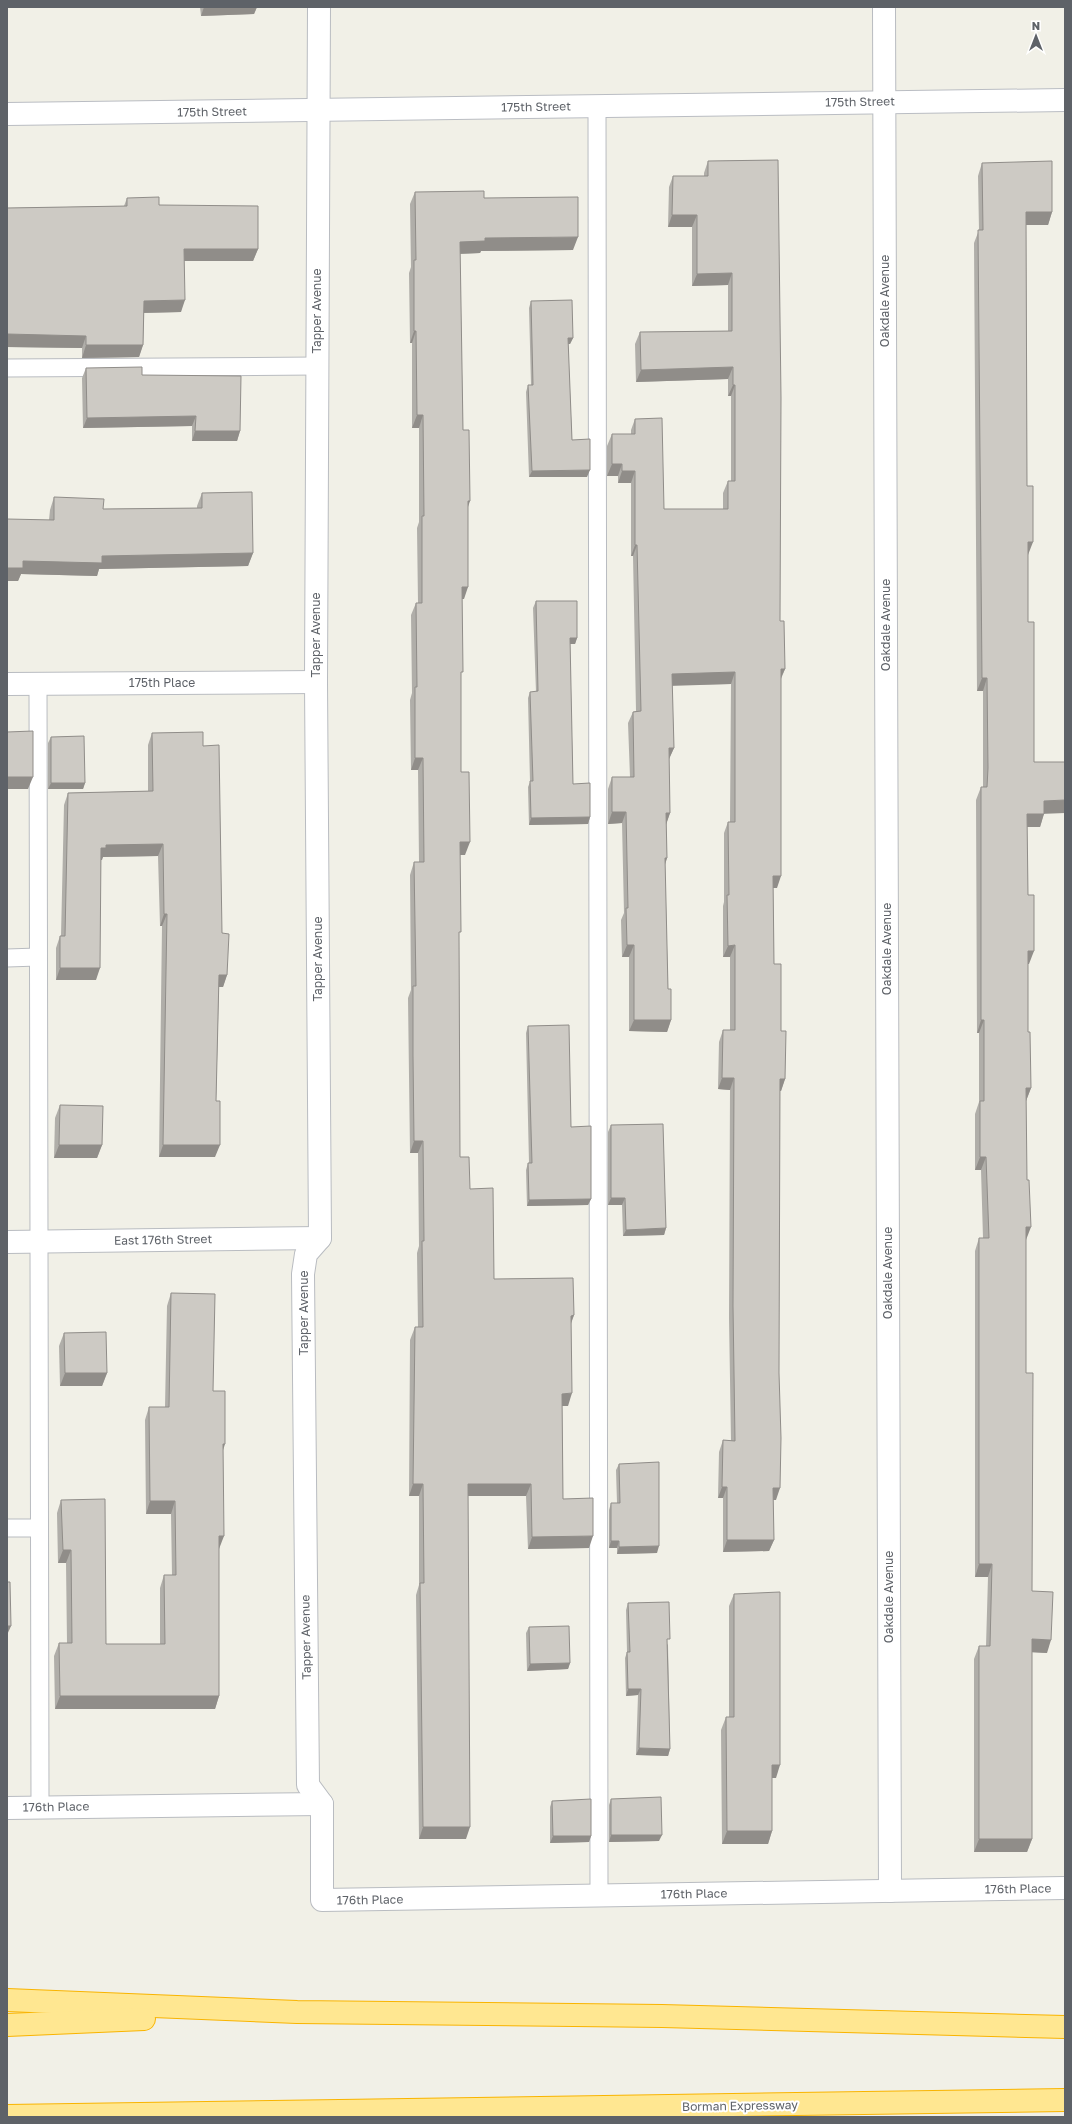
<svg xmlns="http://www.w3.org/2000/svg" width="1072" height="2124" font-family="'Golos Text',sans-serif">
	<rect width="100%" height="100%" fill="#f1f0e7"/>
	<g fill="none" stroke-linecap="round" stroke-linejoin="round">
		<!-- lane casing -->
		<g stroke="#b9bcc1" stroke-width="19">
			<g id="lane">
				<path d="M597,106L599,1895"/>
				<path d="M7,368L317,366"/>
				<path d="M38,683L40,1808"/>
				<path d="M7,958L38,957"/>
				<path d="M7,1528H39"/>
			</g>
		</g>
		<!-- street casing -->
		<g stroke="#b9bcc1" stroke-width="24">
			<g id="street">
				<path d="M319,7L316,682L320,1238L306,1254L303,1274L308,1785L322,1804V1900L1065,1888"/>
				<path d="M884,7L890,1891"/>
				<path d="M7,684L316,682"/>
				<path d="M7,1242L320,1238"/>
				<path d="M7,1808L322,1804"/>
			</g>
		</g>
		<!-- secondary casing -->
		<g stroke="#babdc3" stroke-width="24">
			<path id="secondary" d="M7,114L1065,100"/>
		</g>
		<!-- highway casing -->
		<g stroke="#f9b400" stroke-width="24">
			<g id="highway">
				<path d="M7,2000L297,2012L662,2016L1065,2027"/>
				<path d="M7,2025L144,2019"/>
				<path d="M7,2116L1065,2100"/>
			</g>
		</g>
		<!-- lane -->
		<use href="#lane" stroke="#fff" stroke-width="17"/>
		<!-- street -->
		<use href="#street" stroke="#fff" stroke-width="22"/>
		<!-- secondary -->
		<use href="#secondary" stroke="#fff" stroke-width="22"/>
		<!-- highway -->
		<use href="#highway" stroke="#ffe791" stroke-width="22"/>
	</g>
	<!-- wall -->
	<g fill="#b0aea9">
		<path d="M197,7H257L254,14L201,16L200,7Z"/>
		<path d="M778,160L780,621L785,669L781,679L777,888H773L774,964L785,1079L781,1091H780L776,1500H773L774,1540L769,1551L723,1552V1498H718L719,1452L723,1440L731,1441L729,1318L730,1090L718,1089L719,1042L723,1030H730V957H723V906L724,902V833L728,822H730L731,684L672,685L674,748L669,759L670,813L666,824L667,858L665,865L668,989L671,1020L667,1032L629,1031V957H622L621,920L624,913L622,823L608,824V789L612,777H630L628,723L633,712L636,711L633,556H631V483H618V476H607V446L612,434H631V430L635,419L664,509H723V493L728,481H731V396H728V379L636,382L635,344L640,332L728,331V285L692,286V227H668L669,187L673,176H704V173L708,161Z"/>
		<path d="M982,163L1052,212L1048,225H1026L1027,486L1028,555V622L1034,762H1065V813H1044L1040,827H1027L1028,895L1029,964H1028V1032L1031,1088L1026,1101V1373L1032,1591L1047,1653L1032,1652V1839L1027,1852H974V1659L979,1646H986L988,1577H975V1251L979,1238H983L981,1170H975V1114L979,1102V1033H977L976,800L981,787H983V691H977L974,243L979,230L978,176Z"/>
		<path d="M415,192L484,198L573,250L481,251L480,253L460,254L463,430L468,507L464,599H462L461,678V772L465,855H460L459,938L460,1157L494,1279L574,1315L571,1324L568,1406H562L563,1499L589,1548L528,1549L526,1496H468L466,1839H419L416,1595L419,1585V1496H409L410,1340L415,1327H418L417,1253L419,1246L418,1153H410L408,998L411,990L410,875L414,862H419L418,770H411L410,700L412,693L411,615L416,603H418L417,528L419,522V428H412V343H410L409,273L411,267L410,204Z"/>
		<path d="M127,198L159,205L258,249L253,261H184L181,312L144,313L143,345L139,357L82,358V348L7,347V208L124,206Z"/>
		<path d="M531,301L573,338L570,344H568L572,440L587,477H529L526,392L528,385H531L529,308Z"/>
		<path d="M86,368L142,375L240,431L237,441H192V426L83,428L82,378Z"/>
		<path d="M202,493L253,553L248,566L99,569L97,576L21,574L18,581H7L49,520L50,510L54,497L103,509L197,508V506Z"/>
		<path d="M536,601L577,638L575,644H570L573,784L590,817L588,824L529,825L528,787L530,782L528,698L530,692H536L533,608Z"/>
		<path d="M152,733L203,746L222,933L227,975L223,987H219L216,1101L215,1157H159L162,926H160L158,856L103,857L101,860L96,980H56V948L60,936H61L64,805L68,793L148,791V745Z"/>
		<path d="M51,737L85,783L83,789H48V743Z"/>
		<path d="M528,1026L571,1127L591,1199L588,1205L527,1206L526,1170L528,1163H529L526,1033Z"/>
		<path d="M60,1105L102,1145L97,1158H54L55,1118Z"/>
		<path d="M611,1125L666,1228L664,1235L623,1236L622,1205H608V1132Z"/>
		<path d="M171,1293L213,1391L223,1452L219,1549V1696L215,1709H55L54,1656L59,1643H67L66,1563H58L57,1513L61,1500L106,1644H160V1588L164,1575H172L171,1514H146L145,1420L149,1407H165L167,1306Z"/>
		<path d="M64,1333L107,1373L102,1386H60L59,1346Z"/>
		<path d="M619,1464L657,1553L617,1554V1548H609V1510L611,1503H617L616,1470Z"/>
		<path d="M734,1594L776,1778H772V1831L768,1844H722L721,1730L726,1717H729V1606Z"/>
		<path d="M628,1603L668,1645L670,1749L668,1756L636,1755L638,1695L626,1696L625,1658L627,1652L626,1610Z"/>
		<path d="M529,1627L570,1663L568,1669L527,1671L526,1633Z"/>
		<path d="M611,1799L659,1841L609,1842V1805Z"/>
		<path d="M552,1801L591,1836L589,1842L550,1843V1807Z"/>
	</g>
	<!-- shaded-wall -->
	<g fill="#908d89">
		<path d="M204,7H257L254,14L201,16Z"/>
		<path d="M1026,212H1052L1048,225H1021Z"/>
		<path d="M672,215H697L692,227H668Z"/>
		<path d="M578,237L573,250L481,251L480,253L455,254L460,242L485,238Z"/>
		<path d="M184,249H258L253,261H180Z"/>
		<path d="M732,273L728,285L692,286L697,274Z"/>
		<path d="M185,300L181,312L139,313L144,301Z"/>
		<path d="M414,331H416L412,343H410Z"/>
		<path d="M7,334L86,336L82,348L7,347Z"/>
		<path d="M568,338H573L570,344H565Z"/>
		<path d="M86,345H143L139,357L82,358Z"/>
		<path d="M733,367L728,379L636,382L641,370Z"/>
		<path d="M733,385H735L731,396H728Z"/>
		<path d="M417,415H423L419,428H412Z"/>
		<path d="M196,416L192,426L83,428L87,418Z"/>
		<path d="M195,431H240L237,441H192Z"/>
		<path d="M612,464H622L618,476H607Z"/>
		<path d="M590,470L587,477H529L532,471Z"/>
		<path d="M622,471H635L631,483H618Z"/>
		<path d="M468,501H470L466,513Z"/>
		<path d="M1028,542H1033L1028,555H1023Z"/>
		<path d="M635,545H637L633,556H631Z"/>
		<path d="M253,553L248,566L99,569L97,576L21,574L18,581H7V568L23,561L102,556Z"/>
		<path d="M462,587H468L464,599H458Z"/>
		<path d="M570,638H577L575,644H567Z"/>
		<path d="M781,669H785L780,680Z"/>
		<path d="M735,672L731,684L668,686L672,674Z"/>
		<path d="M982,678H987L983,691H977Z"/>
		<path d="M669,748H674L669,759H665Z"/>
		<path d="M415,758H423L418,770H411Z"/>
		<path d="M7,777H33L28,789H7Z"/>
		<path d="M51,783H85L83,789H48Z"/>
		<path d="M1065,800V813L1040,814L1044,801Z"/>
		<path d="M612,812H626L622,823L608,824Z"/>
		<path d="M666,813H670L666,825Z"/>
		<path d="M1027,814H1044L1040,827H1022Z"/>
		<path d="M590,817L588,824L529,825L531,818Z"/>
		<path d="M460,842H470L465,855H456Z"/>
		<path d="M163,844L158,856L103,857L102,860H97L101,848L106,845Z"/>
		<path d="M665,858H667L663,870Z"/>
		<path d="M773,876H781L777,888H769Z"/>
		<path d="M164,914H167L162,926H160Z"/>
		<path d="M627,945H634L629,957H622Z"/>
		<path d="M735,945L730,957H723L728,946Z"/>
		<path d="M1028,951H1034L1029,964H1023Z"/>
		<path d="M60,968H100L96,980H56Z"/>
		<path d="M219,975H227L223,987H215Z"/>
		<path d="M634,1020H671L667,1032L629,1031Z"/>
		<path d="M981,1020H984L979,1033H977Z"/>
		<path d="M722,1078H734L730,1090L718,1089Z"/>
		<path d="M780,1079H785L781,1091L776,1090Z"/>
		<path d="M1026,1088H1031L1026,1101Z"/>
		<path d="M414,1141H423L418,1153H410Z"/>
		<path d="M59,1145H102L97,1158H54Z"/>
		<path d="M163,1145H220L215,1157H159Z"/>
		<path d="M980,1157H986L981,1170H975Z"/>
		<path d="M611,1198H625L622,1205H608Z"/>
		<path d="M591,1199L588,1205L527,1206L529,1200Z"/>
		<path d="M1026,1227H1031L1026,1240H1021Z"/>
		<path d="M666,1228L664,1235L623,1236L626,1230Z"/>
		<path d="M574,1315L569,1328L571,1316Z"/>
		<path d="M65,1373H107L102,1386H60Z"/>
		<path d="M572,1393L568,1406H558L562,1394Z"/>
		<path d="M223,1444H225L221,1457Z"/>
		<path d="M413,1484H423L419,1496H409Z"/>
		<path d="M468,1484H531L526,1496H463Z"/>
		<path d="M722,1487H727L723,1498H718Z"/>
		<path d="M773,1488H780L776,1500H769Z"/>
		<path d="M150,1501H175L171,1514H146Z"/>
		<path d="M219,1536H224L219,1549H214Z"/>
		<path d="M593,1536L589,1548L528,1549L532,1537Z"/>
		<path d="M727,1540H774L769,1551L723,1552Z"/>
		<path d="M611,1541H619L617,1548H609Z"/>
		<path d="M659,1546L657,1553L617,1554L619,1547Z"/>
		<path d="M63,1550H71L66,1563H58Z"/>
		<path d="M979,1564H992L988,1577H975Z"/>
		<path d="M7,1626H11L7,1635Z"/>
		<path d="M1032,1639L1051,1640L1047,1653L1027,1652Z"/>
		<path d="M570,1663L568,1669L527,1671L530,1664Z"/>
		<path d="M628,1689H641L638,1695L626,1696Z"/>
		<path d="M60,1696H219L215,1709H55Z"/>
		<path d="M639,1748L670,1749L668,1756L636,1755Z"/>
		<path d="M772,1765H780L776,1778H768Z"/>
		<path d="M423,1827H470L466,1839H419Z"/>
		<path d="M727,1831H772L768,1844H722Z"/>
		<path d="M611,1835H662L659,1841L609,1842Z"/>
		<path d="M553,1836H591L589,1842L550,1843Z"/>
		<path d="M979,1839H1032L1027,1852H974Z"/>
	</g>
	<!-- building -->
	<g fill="#cdcac4" stroke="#908d89">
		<path d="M778,160L781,398L780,621H784L785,669H781V876H773L774,964H781V1031H786L785,1079H780L779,1373L781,1438L780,1488H773L774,1540H727V1487H722L723,1440L735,1441L733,1306L734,1078H722L723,1030H735V945L728,946L727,895H729L728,822H735V672L672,674L674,748H669L670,813H666L667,858H665L668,989H671V1020H634V945H627L626,908H628L626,812H612V777H634L633,712L641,711L637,545H635V471H622V464H612V434H635V419L662,418L664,509H728V481H735V385H733V367L641,370L640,332L732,331V273L697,274V215H672L673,176H708V161Z"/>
		<path d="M1052,161V212H1026L1027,486H1033V542H1028V622H1034V762H1065V800L1044,801V814H1027L1028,895H1034V951H1028V1032H1030L1031,1088H1026L1027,1180H1029L1031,1227H1026V1373H1033L1032,1591L1053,1592L1051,1640L1032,1639V1839H979V1646H990L992,1564H979V1238H989L986,1157H980V1101H984V1020H981V787H987L988,768L987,678H982L978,230H983L982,163Z"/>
		<path d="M484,191V198L578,197V237L485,238V241L460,242L463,430H469L470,501H468V587H462L463,672H461V772H469L470,842H460L461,932H459L460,1157H469L470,1189L493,1188L494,1279L573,1278L574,1315L571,1316L572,1393L562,1394L563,1499L593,1498V1536L532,1537L531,1484H468L470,1827H423L420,1583H424L423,1484H413L415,1327H423L422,1241H424L423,1141H414L413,1056V986H416L414,862H424L423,758H415V687H417L416,603H422V516H424L423,415H417L416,331H414V260H416L415,192Z"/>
		<path d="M159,197V205L258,206V249H184L185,300L144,301L143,345H86V336L7,334V208L127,206V198Z"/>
		<path d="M572,300L573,338H568L572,440L590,439V470L532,471L528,385H533L531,301Z"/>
		<path d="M142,367V375L241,376L240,431H195L196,416L87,418L86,368Z"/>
		<path d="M252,492L253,553L102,556V563L23,561V568H7V519L54,520V497L104,499L103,509L202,508V493Z"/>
		<path d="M536,601H577V638H570L573,784L590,783V817L531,818L530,781H533L530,692L538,691Z"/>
		<path d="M33,731V777H7V732Z"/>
		<path d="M203,732V746L219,745L222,933L229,934L227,975H219L216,1101H220V1145H163L167,914H164L163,844L106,845V848H101L100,968H60V936H65L68,793L153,791L152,733Z"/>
		<path d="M84,736L85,783H51V737Z"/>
		<path d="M569,1025L571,1127L591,1126V1199L529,1200L528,1163H532L528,1026Z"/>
		<path d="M60,1105L103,1106L102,1145H59Z"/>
		<path d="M663,1124L666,1228L626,1230L625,1198H611V1125Z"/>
		<path d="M171,1293L215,1294L213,1391H225V1444H223L224,1536H219V1696H60L59,1643H72L71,1550H63L61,1500L105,1499L106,1644H165L164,1575H176L175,1501H150L149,1407H169Z"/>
		<path d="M106,1332L107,1373H65L64,1333Z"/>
		<path d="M659,1462V1546L619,1547V1541H611V1503H620L619,1464Z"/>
		<path d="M7,1582H10L11,1626H7Z"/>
		<path d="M780,1592V1765H772V1831H727L726,1717H734V1594Z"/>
		<path d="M669,1602L670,1639H667L670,1749L639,1748L641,1689H628L627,1652H630L628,1603Z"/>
		<path d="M569,1626L570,1663L530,1664L529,1627Z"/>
		<path d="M661,1797L662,1835H611V1799Z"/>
		<path d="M591,1799V1836H553L552,1801Z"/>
	</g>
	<g text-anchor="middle" stroke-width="4" stroke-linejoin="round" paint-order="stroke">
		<!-- street labels -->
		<g font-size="12" fill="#5e6268" stroke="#fff">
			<text transform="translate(860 102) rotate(-1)" y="4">175th Street</text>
			<text transform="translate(536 107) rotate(-1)" y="4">175th Street</text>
			<text transform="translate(212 112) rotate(-1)" y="4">175th Street</text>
			<text transform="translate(885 301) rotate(-90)" y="4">Oakdale Avenue</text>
			<text transform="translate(317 311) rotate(-90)" y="4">Tapper Avenue</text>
			<text transform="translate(886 625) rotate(-90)" y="4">Oakdale Avenue</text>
			<text transform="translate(316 635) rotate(-90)" y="4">Tapper Avenue</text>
			<text x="162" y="687">175th Place</text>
			<text transform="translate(887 949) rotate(-90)" y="4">Oakdale Avenue</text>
			<text transform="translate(318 959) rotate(-90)" y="4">Tapper Avenue</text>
			<text transform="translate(163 1240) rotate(-1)" y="4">East 176th Street</text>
			<text transform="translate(888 1273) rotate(-90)" y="4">Oakdale Avenue</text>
			<text transform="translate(304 1313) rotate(-90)" y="4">Tapper Avenue</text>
			<text transform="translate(889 1597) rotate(-90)" y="4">Oakdale Avenue</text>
			<text transform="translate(306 1637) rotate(-91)" y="4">Tapper Avenue</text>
			<text transform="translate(56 1807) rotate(-1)" y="4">176th Place</text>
			<text transform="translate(1018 1889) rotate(-1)" y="4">176th Place</text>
			<text transform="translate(694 1894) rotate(-1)" y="4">176th Place</text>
			<text transform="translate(370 1900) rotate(-1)" y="4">176th Place</text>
			<text transform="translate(740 2106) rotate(-1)" y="4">Borman Expressway</text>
		</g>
	</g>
	<!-- border -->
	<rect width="1072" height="2124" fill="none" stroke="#5e6268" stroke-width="16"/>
	<!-- north arrow -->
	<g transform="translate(1036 36)" stroke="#ffffff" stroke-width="3" paint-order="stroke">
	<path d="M0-3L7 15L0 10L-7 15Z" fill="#5e6268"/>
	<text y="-6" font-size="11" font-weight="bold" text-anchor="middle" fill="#5e6268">N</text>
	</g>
</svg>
